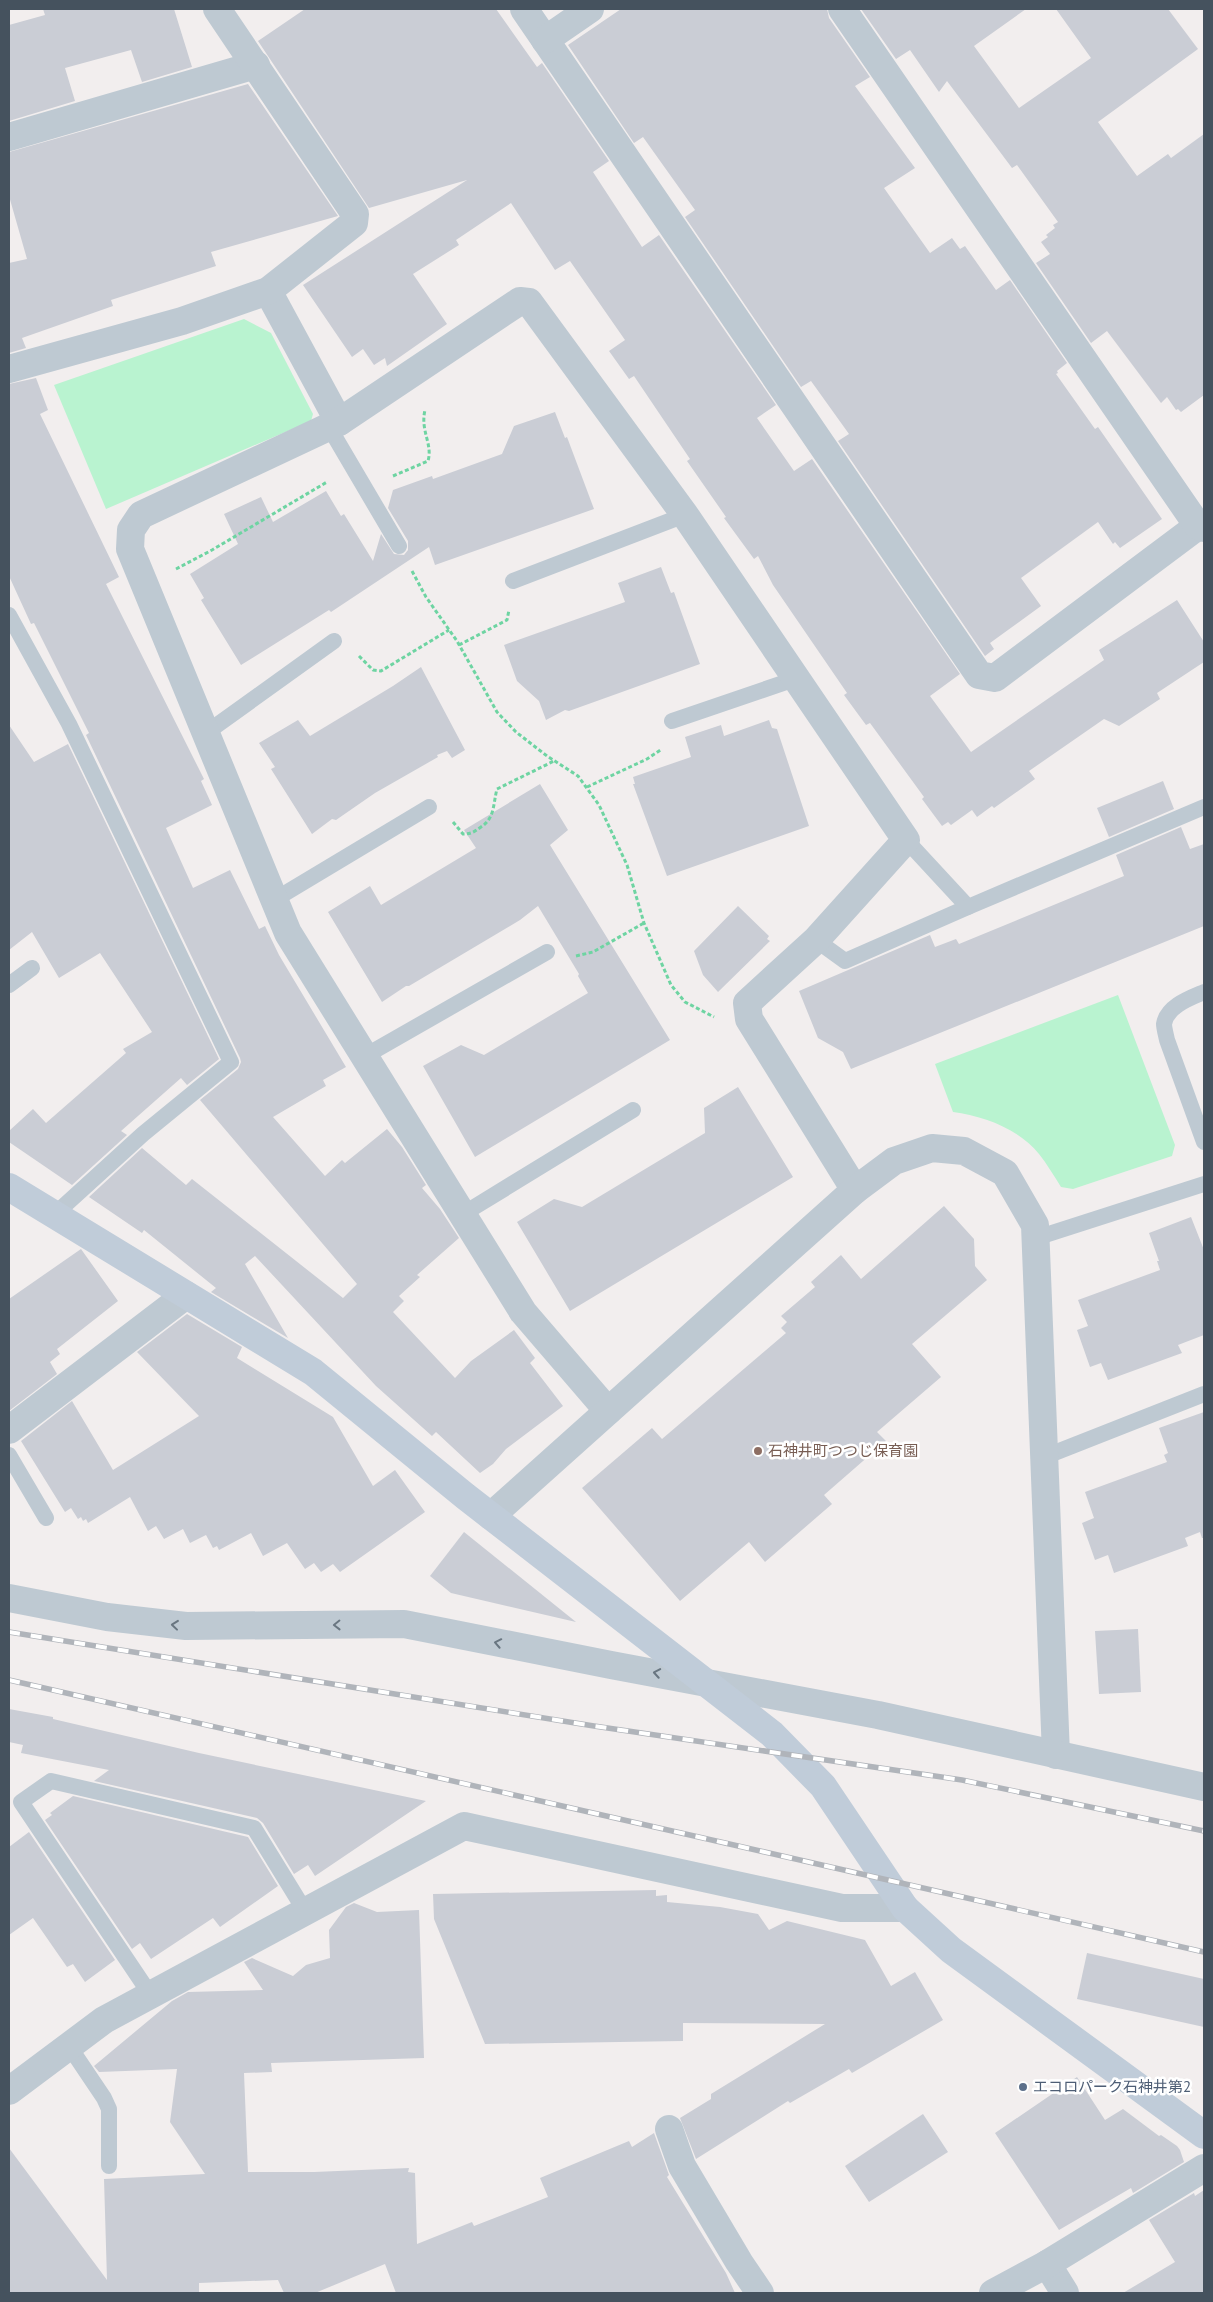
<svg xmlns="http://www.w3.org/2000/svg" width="1213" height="2302" font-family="'PT Sans','Noto Sans JP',sans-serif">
	<rect width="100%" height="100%" fill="#f2eeee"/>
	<!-- green -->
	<g fill="#b9f3d0">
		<path d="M244,319L271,333L313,414L311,421L106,509L54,385Z"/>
		<path d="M1118,995L1175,1145L1172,1156L1073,1189L1061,1187C1054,1176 1047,1164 1039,1154C1019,1129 984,1116 953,1112L935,1064Z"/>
	</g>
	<!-- building -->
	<g fill="#cacdd5">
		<path d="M43,9H174L192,67L142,82L131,50L65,68L75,101L9,121V25L45,15Z"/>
		<path d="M305,9H496L537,67L542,63L609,161L593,172L642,247L659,235L776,405L757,418L794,471L812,459L960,674L930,696L971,752L1104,660L1099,650L1177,600L1204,642V662L1157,693L1160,699L1119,726L1104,719L1029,771L1035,779L994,808L992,806L977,817L972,810L951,825L948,822L942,826L922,799L924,797L870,723L866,725L844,695L847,693L773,585L758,556L754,559L724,518L726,517L687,461L690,459L634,376L629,379L609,351L625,340L570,261L555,270L511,203L456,240L459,245L413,274L447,324L387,366L385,358L374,365L363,349L352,357L303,285L467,180L369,208L258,41Z"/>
		<path d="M621,9H827L829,18L870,77L855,86L915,168L884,188L930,253L952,238L960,249L965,246L996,290L1010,280L1067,363L1057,371L1058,373L1056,374L1095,429L1098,427L1162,519L1120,548L1115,542L1113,544L1098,522L1021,578L1041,606L990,643L994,649L985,656L838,441L849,434L811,381L801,387L685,217L695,210L643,137L634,143L568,45Z"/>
		<path d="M861,9H1026L974,46L1019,108L1091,58L1056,9H1168L1198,49L1098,122L1137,176L1168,154L1171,158L1204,134V395L1181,412L1178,409L1176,410L1167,397L1161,403L1107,331L1091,343L1036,263L1050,254L1041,242L1048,237L1046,235L1055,228L1053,225L1058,222L1017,165L1012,168L947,81L939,92L910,50L896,59Z"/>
		<path d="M248,84L338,216L211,252L216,266L111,300L113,306L22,338L26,348L9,353V263L27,259L9,196V152Z"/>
		<path d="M36,378L48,410L40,414L119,577L106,584L204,779L201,781L212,805L166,828L193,888L230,870L259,929L265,926L279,955L346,1067L323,1080L326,1086L273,1117L325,1176L342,1160L345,1163L387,1129L402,1147L426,1185L422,1188L440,1209L459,1238L417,1275L420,1277L399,1296L404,1301L393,1312L455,1378L471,1361L514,1330L535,1358L530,1363L563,1406L506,1449L493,1464L480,1473L436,1432L432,1436L376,1386L255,1256L245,1264L288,1338L211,1292L216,1288L144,1230L142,1233L89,1197L142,1148L186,1185L192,1179L343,1298L357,1284L200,1100L238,1069L241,1062L240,1058L86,735L89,733L34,623L31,624L9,576V384Z"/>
		<path d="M555,412L565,438L567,437L594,509L435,565L429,547L331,612L329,610L241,665L201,600L204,598L190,574L238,544L224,514L261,497L273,522L326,491L341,516L344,514L373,561L381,534L394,554L404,555L408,550V541L388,508L393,490L432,476L433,479L502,454L514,426Z"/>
		<path d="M661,567L671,593L674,592L700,664L569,711L565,710L546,720L539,701L517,681L504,645L625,602L618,583Z"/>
		<path d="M421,667L465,750L452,758L447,751L437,755L438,757L375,793L336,820L332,819L312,834L271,769L275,767L259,743L298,720L310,736L393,686Z"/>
		<path d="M769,720L772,728L777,729L809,826L667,876L633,784H635L633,777L691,757L685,737L721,725L724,736Z"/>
		<path d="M9,725L34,762L68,744L219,1059L187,1085L181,1078L121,1131L127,1135L72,1185L9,1142V1131L33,1109L46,1123L126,1053L123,1049L152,1032L100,953L59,978L32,932L9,950Z"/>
		<path d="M1163,781L1174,809L1109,837L1097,808Z"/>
		<path d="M540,784L568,830L550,845L670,1040L475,1157L423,1066L461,1045L484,1055L588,993L578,976L579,974L538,906L520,920L409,986H406L382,1002L328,912L370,886L381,905L476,848L464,830Z"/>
		<path d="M1181,827L1190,849L1204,844V926L851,1069L843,1052L818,1038L799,991L930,935L935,947L956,939L959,944L1124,876L1116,855Z"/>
		<path d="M738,906L769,936L767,939L770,941L718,992L703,975L694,951Z"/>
		<path d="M738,1087L793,1177L570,1311L517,1222L554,1199L582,1207L705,1133L704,1108Z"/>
		<path d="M944,1206L974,1239L975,1266L987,1280L912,1344L941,1377L877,1432L886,1441L824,1495L832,1504L765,1562L749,1542L680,1601L582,1488L652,1428L662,1439L786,1333L781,1328L787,1322L781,1316L815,1287L811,1282L841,1255L861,1279Z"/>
		<path d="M1191,1217L1204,1250V1335L1178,1345L1182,1353L1108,1380L1101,1363L1090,1367L1077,1330L1088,1326L1078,1300L1160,1270L1157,1261H1159L1149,1233Z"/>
		<path d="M81,1249L118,1301L57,1349L60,1354L50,1362L57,1374L9,1411V1299Z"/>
		<path d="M187,1314L242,1347L237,1358L333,1417L373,1486L395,1470L425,1512L340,1572L333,1564L321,1572L314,1563L305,1569L287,1543L263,1556L251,1533L219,1550L217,1546L213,1548L206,1535L190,1543L183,1529L164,1539L156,1526L148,1531L130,1497L88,1523L86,1519L83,1521L81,1517L78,1519L71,1508L65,1512L21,1441L72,1401L113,1470L199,1416L137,1352Z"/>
		<path d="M1204,1412V1538H1202L1200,1532L1185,1538L1188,1546L1114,1573L1108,1555L1095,1560L1082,1523L1094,1518L1085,1492L1167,1462L1164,1455L1168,1453L1159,1428Z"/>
		<path d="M464,1532L576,1622L451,1593L430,1576Z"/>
		<path d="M1138,1629L1141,1692L1099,1694L1095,1631Z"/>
		<path d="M9,1709L53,1717V1719L199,1753L426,1801L315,1876L308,1865L294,1874L263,1823L257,1818L94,1781L109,1770L21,1753L23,1745L9,1742Z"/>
		<path d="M73,1796L248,1837L278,1886L220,1927L213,1918L151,1959L140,1943L132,1949L45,1820L52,1815L50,1813Z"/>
		<path d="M29,1832L115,1960L85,1982L73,1964L67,1967L33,1918L9,1935V1847Z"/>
		<path d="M656,1890V1896L667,1895V1902L720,1907L758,1914L769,1930L787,1921L865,1940L891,1986L915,1972L943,2020L852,2073L849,2069L790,2103L788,2101L696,2159L680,2118L711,2099V2094L825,2024L683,2023V2041L485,2044L434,1919L433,1894Z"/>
		<path d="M354,1903L377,1912L419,1910L424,2058L271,2063L272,2072L244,2073L248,2172H314L409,2168L408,2172L415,2173L417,2244L472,2222L474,2226L548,2197L540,2178L629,2141L632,2147L654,2133L669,2175L667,2177L726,2273L735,2293H396L385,2264L315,2293H284L278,2280L199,2283V2293H9V2148L107,2280L104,2179L205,2174L170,2122L177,2069L99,2072L94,2066L172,2001L188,1992L263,1990L244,1962L252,1958L293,1976L306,1965L330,1958L329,1930L346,1907Z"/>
		<path d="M1087,1953L1204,1979V2027L1077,1999Z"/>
		<path d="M1077,2077L1105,2120L1123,2109L1159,2136L1161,2135L1177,2146L1180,2150L1184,2162L1133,2193L1131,2188L1059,2230L995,2133Z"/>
		<path d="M923,2114L948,2152L869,2202L845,2166Z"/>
		<path d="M1204,2190V2293H1123L1175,2262L1149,2220L1194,2193L1195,2196Z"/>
	</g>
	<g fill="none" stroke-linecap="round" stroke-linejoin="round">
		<!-- path -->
		<g stroke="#6ed4a2" stroke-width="3" stroke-dasharray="4 2.5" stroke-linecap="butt">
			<path d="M393,476L428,461C433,444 420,431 425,410"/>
			<path d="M176,569L212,550L327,482"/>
			<path d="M412,571L426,597L457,641L497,712L516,732L547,756L578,776L599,805L627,865L644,923L671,985L685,1002L714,1017"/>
			<path d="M459,645L507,620L509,610"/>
			<path d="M359,656L373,670L381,671L449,630"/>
			<path d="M587,787L647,759L662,749"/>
			<path d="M453,822L463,834C471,834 474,832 481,827C495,818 493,804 497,789L554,761"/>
			<path d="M576,956L593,952L644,923"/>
		</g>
		<!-- lane -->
		<g stroke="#bec9d2" stroke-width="16">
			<path d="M329,427L399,546"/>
			<path d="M513,581L685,515"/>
			<path d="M9,615L69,724L231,1062L143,1134L54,1215"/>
			<path d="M672,721L798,678"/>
			<path d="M206,733L334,641"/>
			<path d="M906,840L968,907L1204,807"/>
			<path d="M274,900L429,807"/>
			<path d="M816,940L845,961L968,907"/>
			<path d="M9,985L32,968"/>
			<path d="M1204,992C1190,998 1167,1006 1164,1024C1164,1028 1166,1035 1167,1040L1204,1142"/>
			<path d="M365,1056L547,952"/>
			<path d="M463,1214L633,1110"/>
			<path d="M1036,1238L1204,1184"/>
			<path d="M9,1455L46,1518"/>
			<path d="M1044,1457L1204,1394"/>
			<path d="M150,1994L21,1802L51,1781L254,1828L305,1911"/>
			<path d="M69,2046L104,2098L109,2109V2166"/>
		</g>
		<!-- street -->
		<g stroke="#bec9d2" stroke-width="28">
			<path d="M524,9L979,675L995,678L1198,526"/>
			<path d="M842,9L1198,526L1204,528"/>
			<path d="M545,40L590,9"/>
			<path d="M9,137L256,65"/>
			<path d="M268,291L339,422"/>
			<path d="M9,369L182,321L268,291L354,223L355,214L217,9"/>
			<path d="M608,1411L523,1312L288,933L130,549L131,530L141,515L339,422L520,301L529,302L685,515L906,840L816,940L747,1003L749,1019L855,1190"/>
			<path d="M9,1430L186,1295"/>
			<path d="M491,1516L855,1190L894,1161L932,1148L964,1151L1005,1173L1035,1225L1056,1755"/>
			<path d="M9,1598L107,1617L186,1626L404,1624L611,1665L878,1715L1204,1787"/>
			<path d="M9,2091L104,2020L464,1826L842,1908H905"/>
			<path d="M669,2129L682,2166L739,2262L760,2293"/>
			<path d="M1047,2264L1065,2293"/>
			<path d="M993,2293L1047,2264L1204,2168"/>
		</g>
		<!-- secondary -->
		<path stroke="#c0ccd9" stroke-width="28" d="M9,1187L313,1372L465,1496L772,1734L823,1786L905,1908L951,1950L1204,2135"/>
		<!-- rail casing -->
		<g stroke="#b0b4ba" stroke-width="5.5">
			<g id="rail">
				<path d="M9,1632L594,1726L962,1780L1204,1831"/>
				<path d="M9,1680L1204,1952"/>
			</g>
		</g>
		<!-- rail -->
		<use href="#rail" stroke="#fff" stroke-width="4" stroke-dasharray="11" stroke-linecap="butt"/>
	</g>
	<!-- one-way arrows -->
	<defs><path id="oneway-chevron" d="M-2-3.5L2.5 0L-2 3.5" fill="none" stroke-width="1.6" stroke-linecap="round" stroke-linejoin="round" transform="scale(1.25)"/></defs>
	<g stroke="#697681">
		<use href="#oneway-chevron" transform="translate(175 1625) rotate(-174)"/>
		<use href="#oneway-chevron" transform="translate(337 1625) rotate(179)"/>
		<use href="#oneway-chevron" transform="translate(498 1643) rotate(-169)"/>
		<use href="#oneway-chevron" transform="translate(657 1673) rotate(-170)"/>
	</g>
	<!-- markers -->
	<circle fill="#8d6e63" stroke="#fff" stroke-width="2" cx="758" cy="1451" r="5"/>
	<circle fill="#5c6f8a" stroke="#fff" stroke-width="2" cx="1023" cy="2087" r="5"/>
	<g text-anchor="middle" stroke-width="5" stroke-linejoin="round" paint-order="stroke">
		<!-- education labels -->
		<g font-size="15" fill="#785e54" stroke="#fff" text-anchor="start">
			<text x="768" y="1456">石神井町つつじ保育園</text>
		</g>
		<!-- service labels -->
		<g font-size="15" fill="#4e5e75" stroke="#fff" text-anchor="start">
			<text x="1033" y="2092">エコロパーク石神井第2</text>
		</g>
	</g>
	<!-- border -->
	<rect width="1213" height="2302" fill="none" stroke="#45525e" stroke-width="20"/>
</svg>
